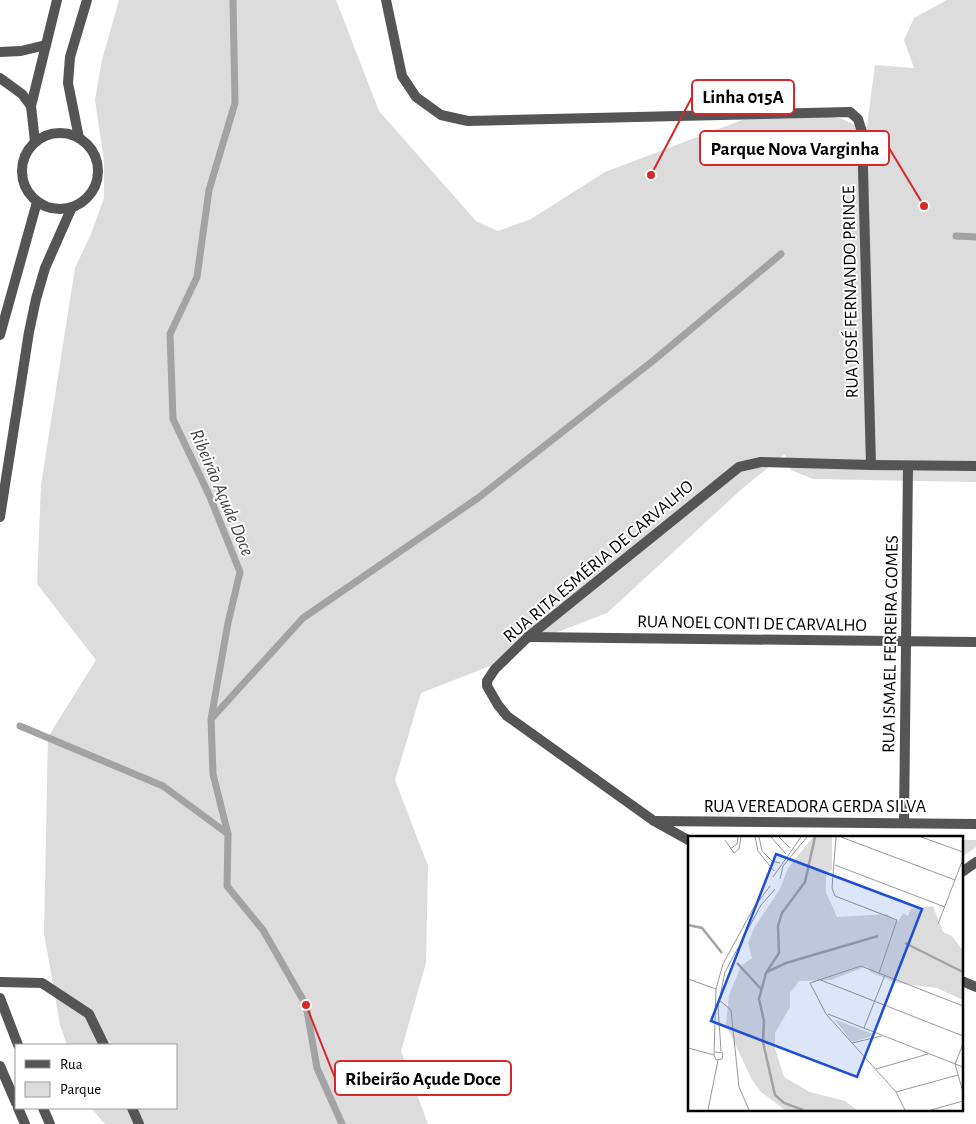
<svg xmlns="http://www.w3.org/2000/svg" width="976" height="1124" font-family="'Alegreya Sans',sans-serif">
	<rect width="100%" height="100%" fill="#fff"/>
	<!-- green -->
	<g fill="#dcdcdc">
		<path d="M119,0H336L379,111L476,221L498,231L531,219L605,172L782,105L842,119L864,129L866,133L875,65L914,68L904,40L914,18L947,0H976V482L813,479L791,470L785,454L743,488L607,613L511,650L513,657L421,693L395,780L428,866L426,963L401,1051L428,1124H105L91,1108H176V1045H67L60,1025L44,933L48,737L96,660L37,584L41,485L75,268L91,234L104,198V161L95,100L102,60Z"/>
		<path d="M962,840H976V847L962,857Z"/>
	</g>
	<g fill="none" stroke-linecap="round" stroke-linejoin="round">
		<!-- stream -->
		<g stroke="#a3a3a3" stroke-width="7">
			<path d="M233,0L235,103L209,190L197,277L170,334L173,419L210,497L240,572L228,623L211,719L213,774L228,834L227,886L263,930L306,1005L317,1068L342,1124"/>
			<path d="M956,236L976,237"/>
			<path d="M212,718L303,618L478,498L654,360L781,254"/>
			<path d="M20,726L163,786L228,834"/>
		</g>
		<!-- minor -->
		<g stroke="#555" stroke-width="10">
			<path d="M0,52L21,51L46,45"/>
			<path d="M0,78L22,94L31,106"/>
			<path d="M528,637L976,642"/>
			<path d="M654,821L976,824"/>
			<path d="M904,823L908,466"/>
			<path d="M962,872L976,862"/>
			<path d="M0,982L42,983L89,1014L104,1045"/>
			<path d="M132,1108L139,1124"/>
		</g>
		<!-- tertiary -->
		<g stroke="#555" stroke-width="10">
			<path d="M386,0L402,76L416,97L441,115L468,121L850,112L858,119L862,132L871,465"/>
			<circle cx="60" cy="171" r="38"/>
			<path d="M79,138L68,83L70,57L87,0"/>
			<path d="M35,142L31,106L57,0"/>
			<path d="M0,335L37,202"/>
			<path d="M0,517L29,332L36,299L45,268L72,207"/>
			<path d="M690,841L654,821L507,716L498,705L487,686V681L495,669L528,637L739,467L761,462L871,465L976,466"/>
			<path d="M962,981L976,987"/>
			<path d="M0,998L18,1045"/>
			<path d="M0,1066L16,1103"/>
			<path d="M18,1108L25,1124"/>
			<path d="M43,1108L50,1124"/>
		</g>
	</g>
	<g text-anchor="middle" stroke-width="4" stroke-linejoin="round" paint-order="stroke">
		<!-- street labels -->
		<g font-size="18" fill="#000" stroke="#fff">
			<text transform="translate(850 292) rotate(-91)" y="6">RUA JOSÉ FERNANDO PRINCE</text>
			<text transform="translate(598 561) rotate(-40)" y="6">RUA RITA ESMÉRIA DE CARVALHO</text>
			<text transform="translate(752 623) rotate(1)" y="6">RUA NOEL CONTI DE CARVALHO</text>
			<text transform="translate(890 644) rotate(-89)" y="6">RUA ISMAEL FERREIRA GOMES</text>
			<text x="815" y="812">RUA VEREADORA GERDA SILVA</text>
		</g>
		<!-- water labels -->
		<g font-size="19" font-style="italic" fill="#444" stroke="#fff">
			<text transform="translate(223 492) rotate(67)" y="7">Ribeirão Açude Doce</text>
		</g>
	</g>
	<!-- overview -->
	<g transform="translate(688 836)">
		<rect width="275" height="275" fill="#fff"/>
		<path d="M125,1H144V34L138,37V56L149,81L199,78L210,86L215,77L220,80L223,73L245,70L255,96L264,100L275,115V164L249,152L209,147L182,136L179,130L143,144L111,145L102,157V171L87,197V212L96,241L122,256L157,265L169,274H97L73,256L64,244L38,189L41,159L53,130L64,122L60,107L66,92L92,53L100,32ZM146,183L187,199L164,206Z" fill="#dcdcdc"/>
		<path fill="none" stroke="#a3a3a3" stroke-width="2.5" d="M0,89L14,92L34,117M217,107L275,136M49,127L74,154M79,136L98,127L190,100M115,274L96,267L87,259L75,206L76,185L71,163L78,137L91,117L90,90L94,77L117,46L127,1"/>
		<path fill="none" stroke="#999" stroke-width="1" d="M67,1L70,15L86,35M71,1L74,15L84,25L92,27M83,1L98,18M91,1L102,12M148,1L144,52L147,60L209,84L191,137M153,1L267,44M233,1L275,16M37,4L46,17L51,13L53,1M42,13L49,8L50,1M147,29L257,71M85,41L113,1M92,43L95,30L119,1M250,88L275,23M0,143L28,153M130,143L275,200M31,164L43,174L51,251L61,274M140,178L275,231M176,192L197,139M164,207L194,200M275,208L267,228L275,256M0,212L26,219M33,215L30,170L37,136L73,69L87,53M27,216L35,217L34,223L28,224L26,219L28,153L35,128L66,71L82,50M188,233L240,218M208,256L270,239M20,274L30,224M217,274L208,256L138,178L122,147L173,130L275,170M243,274L275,265"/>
		<path fill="#1d4ed8" fill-opacity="0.15" stroke="#1d4ed8" stroke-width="2.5" d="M88,18L234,73L169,241L23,185Z"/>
		<rect width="275" height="275" fill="none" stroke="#000" stroke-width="2.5"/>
	</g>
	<!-- callouts -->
	<path fill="none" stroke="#d62828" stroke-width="2" d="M651 175L692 97M924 206L889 148M306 1005L335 1078"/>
	<g fill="#d62828" stroke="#fff" stroke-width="2">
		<circle cx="651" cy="175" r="5"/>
		<circle cx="924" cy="206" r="5"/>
		<circle cx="306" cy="1005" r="5"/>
	</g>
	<g fill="#fff" stroke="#d62828" stroke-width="2">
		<rect x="692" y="80" width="102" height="34" rx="5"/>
		<rect x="700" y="131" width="189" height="34" rx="5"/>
		<rect x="335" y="1061" width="176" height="34" rx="5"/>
	</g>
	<g font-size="19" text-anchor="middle" font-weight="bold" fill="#000">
		<text x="743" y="103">Linha 015A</text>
		<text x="795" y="155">Parque Nova Varginha</text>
		<text x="423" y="1085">Ribeirão Açude Doce</text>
	</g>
	<!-- legend -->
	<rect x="15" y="1044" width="162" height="65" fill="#ffffff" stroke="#999999"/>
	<rect x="25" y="1060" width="25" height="8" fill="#555555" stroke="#999999"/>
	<text x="60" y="1069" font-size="15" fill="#000000">Rua</text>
	<rect x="25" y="1082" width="25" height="15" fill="#dcdcdc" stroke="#999999"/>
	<text x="60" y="1094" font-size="15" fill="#000000">Parque</text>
</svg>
